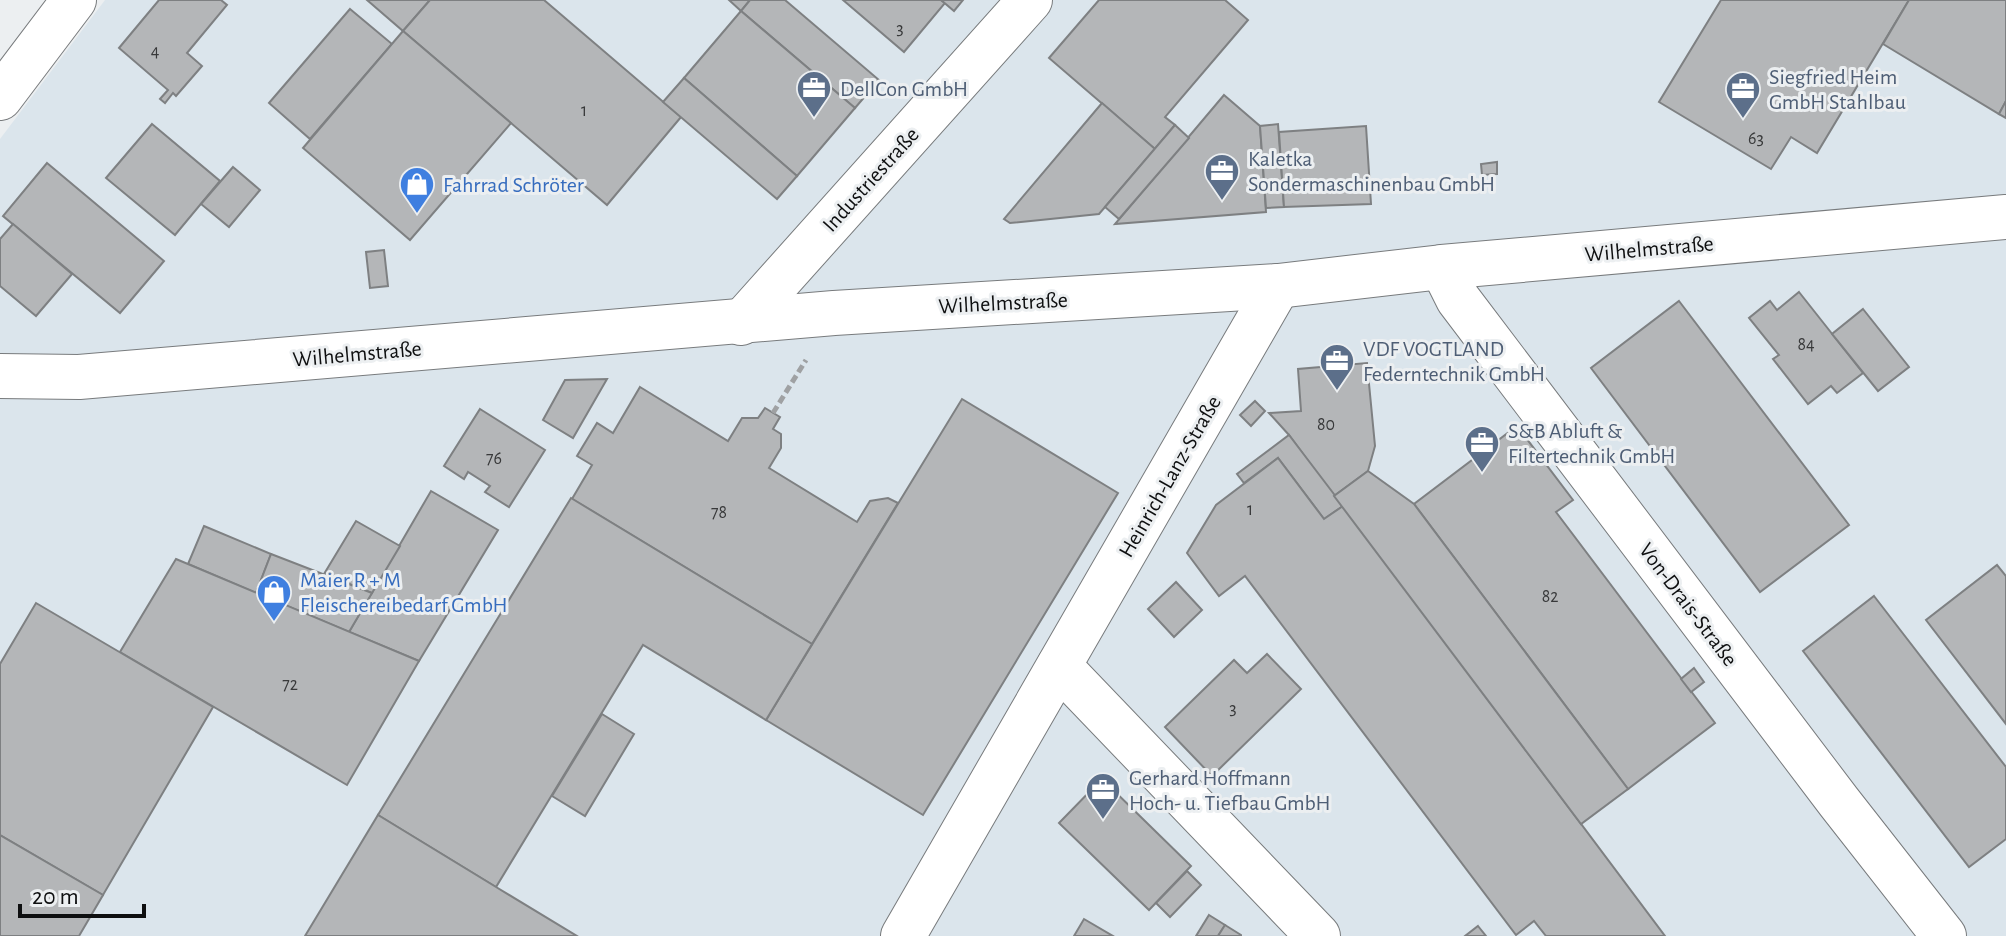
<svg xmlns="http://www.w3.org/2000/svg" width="2006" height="936" font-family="'Alegreya Sans',sans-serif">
	<rect width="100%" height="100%" fill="#eceff1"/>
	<!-- built -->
	<path fill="#dbe5ec" d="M105,0H2006V936H0V139Z"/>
	<!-- building -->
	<g fill="#b4b6b8" stroke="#7e8082" stroke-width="2">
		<path d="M159,0H221L227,5L187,53L202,66L176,96L173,93L165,103L160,99L168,90L119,48Z"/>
		<path d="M367,0H430L403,31Z"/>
		<path d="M430,0H544L681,117L607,205L403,31Z"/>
		<path d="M729,0H750L741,11Z"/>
		<path d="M750,0H785L879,80L855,108L741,11Z"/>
		<path d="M843,0H941L945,3L904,52Z"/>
		<path d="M941,0H963L954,11Z"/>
		<path d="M1099,0H1225L1248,20L1165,117L1175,125L1155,149L1049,58Z"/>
		<path d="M1721,0H1909L1817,153L1791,137L1771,169L1659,102Z"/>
		<path d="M1909,0H2006V101L1999,114L1883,44Z"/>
		<path d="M350,9L392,44L310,139L269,103Z"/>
		<path d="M741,11L855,108L797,176L684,78Z"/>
		<path d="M403,31L511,123L410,240L303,148Z"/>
		<path d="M684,78L797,176L777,199L663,102Z"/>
		<path d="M1224,95L1260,126L1266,212L1115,224Z"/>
		<path d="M2006,101V118L1999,114Z"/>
		<path d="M1102,103L1155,149L1099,214L1010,223L1004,219Z"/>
		<path d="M152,124L220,181L175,235L106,178Z"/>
		<path d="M1278,124L1284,207L1266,208L1260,126Z"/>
		<path d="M1175,125L1189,138L1119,219L1105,207Z"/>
		<path d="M1366,126L1371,204L1284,207L1279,132Z"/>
		<path d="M1497,162V174L1482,175L1481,164Z"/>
		<path d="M47,163L164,261L120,313L3,216Z"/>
		<path d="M233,167L260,190L229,227L201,204Z"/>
		<path d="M13,224L72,274L36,316L0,286V239Z"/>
		<path d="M384,250L388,286L370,288L366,252Z"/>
		<path d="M1799,292L1863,373L1837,393L1831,386L1808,404L1773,359L1779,355L1749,318L1770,301L1777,310Z"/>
		<path d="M1679,301L1849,525L1760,592L1591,368Z"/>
		<path d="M1863,309L1909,367L1878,391L1832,334Z"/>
		<path d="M1367,363L1375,446L1368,471L1334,496L1289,435L1269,413L1301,411L1298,369Z"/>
		<path d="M607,379L573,438L543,420L565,380Z"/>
		<path d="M640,387L728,441L742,418H758L765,408L780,417L773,429L781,434V448L769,468L857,522L870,501L888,498L898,503L812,644L572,499L592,465L577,456L597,423L613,433Z"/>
		<path d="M962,399L1118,493L923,815L766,720Z"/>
		<path d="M1255,401L1265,411L1251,426L1240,415Z"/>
		<path d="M480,409L545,450L509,507L485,492L490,486L468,472L464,479L444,466Z"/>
		<path d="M1517,426L1573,500L1556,512L1715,723L1628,789L1414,504Z"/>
		<path d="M1289,435L1343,506L1324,519L1278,458L1244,483L1237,474Z"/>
		<path d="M1278,458L1324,519L1343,506L1665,936H1546L1534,921L1516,935L1245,576L1219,596L1187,553L1216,505Z"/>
		<path d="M1368,471L1414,504L1628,789L1581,824L1334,496Z"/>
		<path d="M431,491L498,530L419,661L349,632Z"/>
		<path d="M571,498L812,644L766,720L643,645L496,887L378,815Z"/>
		<path d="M356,521L400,546L372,593L324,574Z"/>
		<path d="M204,526L271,554L256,593L188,564Z"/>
		<path d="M271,554L372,593L349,632L256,593Z"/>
		<path d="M176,559L419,661L347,785L120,652Z"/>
		<path d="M1997,565L2006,576V724L1926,620Z"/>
		<path d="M1176,582L1202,610L1174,637L1148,609Z"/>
		<path d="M1874,596L2006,767V839L1969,867L1803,651Z"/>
		<path d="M36,603L213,707L103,895L0,835V664Z"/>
		<path d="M1267,654L1301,689L1212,776L1165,727L1234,660L1247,673Z"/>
		<path d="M1694,668L1704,682L1691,692L1681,679Z"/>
		<path d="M602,714L634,734L585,816L552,796Z"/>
		<path d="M1102,779L1191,866L1149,910L1059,823Z"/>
		<path d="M378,815L496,887L577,936H305Z"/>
		<path d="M0,835L103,895L79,936H0Z"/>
		<path d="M1187,871L1201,885L1170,917L1156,903Z"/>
		<path d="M1209,915L1225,925L1218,936H1196Z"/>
		<path d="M1084,919L1113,936H1074Z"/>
		<path d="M1225,925L1241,935V936H1218Z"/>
		<path d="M1478,926L1486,936H1465Z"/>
	</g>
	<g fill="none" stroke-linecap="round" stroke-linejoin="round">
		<!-- minor casing -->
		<g stroke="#787b7d" stroke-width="46">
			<g id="minor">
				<path d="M0,98L74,0"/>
				<path d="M1442,267L1458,299L1839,802L1944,936"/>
				<path d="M741,323L1030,0"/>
				<path d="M0,376L79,377L834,313L1278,286L1442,267L2006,217"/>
				<path d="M1059,666L1318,936"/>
				<path d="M903,936L1278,286"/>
			</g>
		</g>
		<!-- path -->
		<path stroke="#9fa1a3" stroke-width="5" stroke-dasharray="8 4" stroke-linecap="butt" d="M773,413L806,360"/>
		<!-- minor -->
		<use href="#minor" stroke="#fff" stroke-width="44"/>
	</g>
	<!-- icons -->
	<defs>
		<g id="office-pin" transform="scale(1.8)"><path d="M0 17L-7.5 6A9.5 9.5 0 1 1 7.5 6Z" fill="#5c6f8a" stroke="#eceff1"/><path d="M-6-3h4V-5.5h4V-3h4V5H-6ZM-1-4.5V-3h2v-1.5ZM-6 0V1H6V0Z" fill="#fff"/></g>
		<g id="shop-pin" transform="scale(1.8)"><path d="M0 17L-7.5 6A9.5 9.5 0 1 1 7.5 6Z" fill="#3f7fe0" stroke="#eceff1"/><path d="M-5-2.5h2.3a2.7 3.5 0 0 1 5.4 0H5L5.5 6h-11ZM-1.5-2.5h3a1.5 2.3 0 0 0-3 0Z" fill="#fff"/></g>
	</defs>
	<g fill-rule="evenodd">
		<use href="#office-pin" x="814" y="88"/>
		<use href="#office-pin" x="1743" y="89"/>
		<use href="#office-pin" x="1222" y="171"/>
		<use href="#shop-pin" x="417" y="184"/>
		<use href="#office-pin" x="1337" y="361"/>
		<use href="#office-pin" x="1482" y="443"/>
		<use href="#shop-pin" x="274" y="592"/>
		<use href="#office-pin" x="1103" y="790"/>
	</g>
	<g text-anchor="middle" stroke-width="6" stroke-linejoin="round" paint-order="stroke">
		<!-- number labels -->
		<g font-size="18" fill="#38393a">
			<text x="900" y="34">3</text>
			<text x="155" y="57">4</text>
			<text x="584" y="116">1</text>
			<text x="1756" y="144">63</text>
			<text x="1806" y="350">84</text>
			<text x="1326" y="430">80</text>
			<text x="494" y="464">76</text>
			<text x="1250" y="515">1</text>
			<text x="719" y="518">78</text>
			<text x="1550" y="602">82</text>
			<text x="290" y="690">72</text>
			<text x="1233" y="714">3</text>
		</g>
		<!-- service labels -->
		<g font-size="22" fill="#4e5e75" stroke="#eceff1" text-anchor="start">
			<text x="1769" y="84">Siegfried Heim<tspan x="1769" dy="25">GmbH Stahlbau</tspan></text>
			<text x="840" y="96">DellCon GmbH</text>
			<text x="1248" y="166">Kaletka<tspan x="1248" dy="25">Sondermaschinenbau GmbH</tspan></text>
			<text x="1363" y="356">VDF VOGTLAND<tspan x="1363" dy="25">Federntechnik GmbH</tspan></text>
			<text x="1508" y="438">S&amp;B Abluft &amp;<tspan x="1508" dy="25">Filtertechnik GmbH</tspan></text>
			<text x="1129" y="785">Gerhard Hoffmann<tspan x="1129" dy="25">Hoch- u. Tiefbau GmbH</tspan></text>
		</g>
		<!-- street labels -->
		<g font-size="22" fill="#0e0f10" stroke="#eceff1">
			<text transform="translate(870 179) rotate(-48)" y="8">Industriestraße</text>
			<text transform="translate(1649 248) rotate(-5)" y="8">Wilhelmstraße</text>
			<text transform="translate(1003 302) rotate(-3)" y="8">Wilhelmstraße</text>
			<text transform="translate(357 353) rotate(-5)" y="8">Wilhelmstraße</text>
			<text transform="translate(1169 476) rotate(-60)" y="8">Heinrich-Lanz-Straße</text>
			<text transform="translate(1689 604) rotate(53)" y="8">Von-Drais-Straße</text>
		</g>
		<!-- shop labels -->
		<g font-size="22" fill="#366cbe" stroke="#eceff1" text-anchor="start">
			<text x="443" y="192">Fahrrad Schröter</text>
			<text x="300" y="587">Maier R + M<tspan x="300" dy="25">Fleischereibedarf GmbH</tspan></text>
		</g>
	</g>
	<!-- scale -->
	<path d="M20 904v12h124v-12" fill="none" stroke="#0e0f10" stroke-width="4"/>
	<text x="32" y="904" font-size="24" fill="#0e0f10" stroke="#eceff1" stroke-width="6" paint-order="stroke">20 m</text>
</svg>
